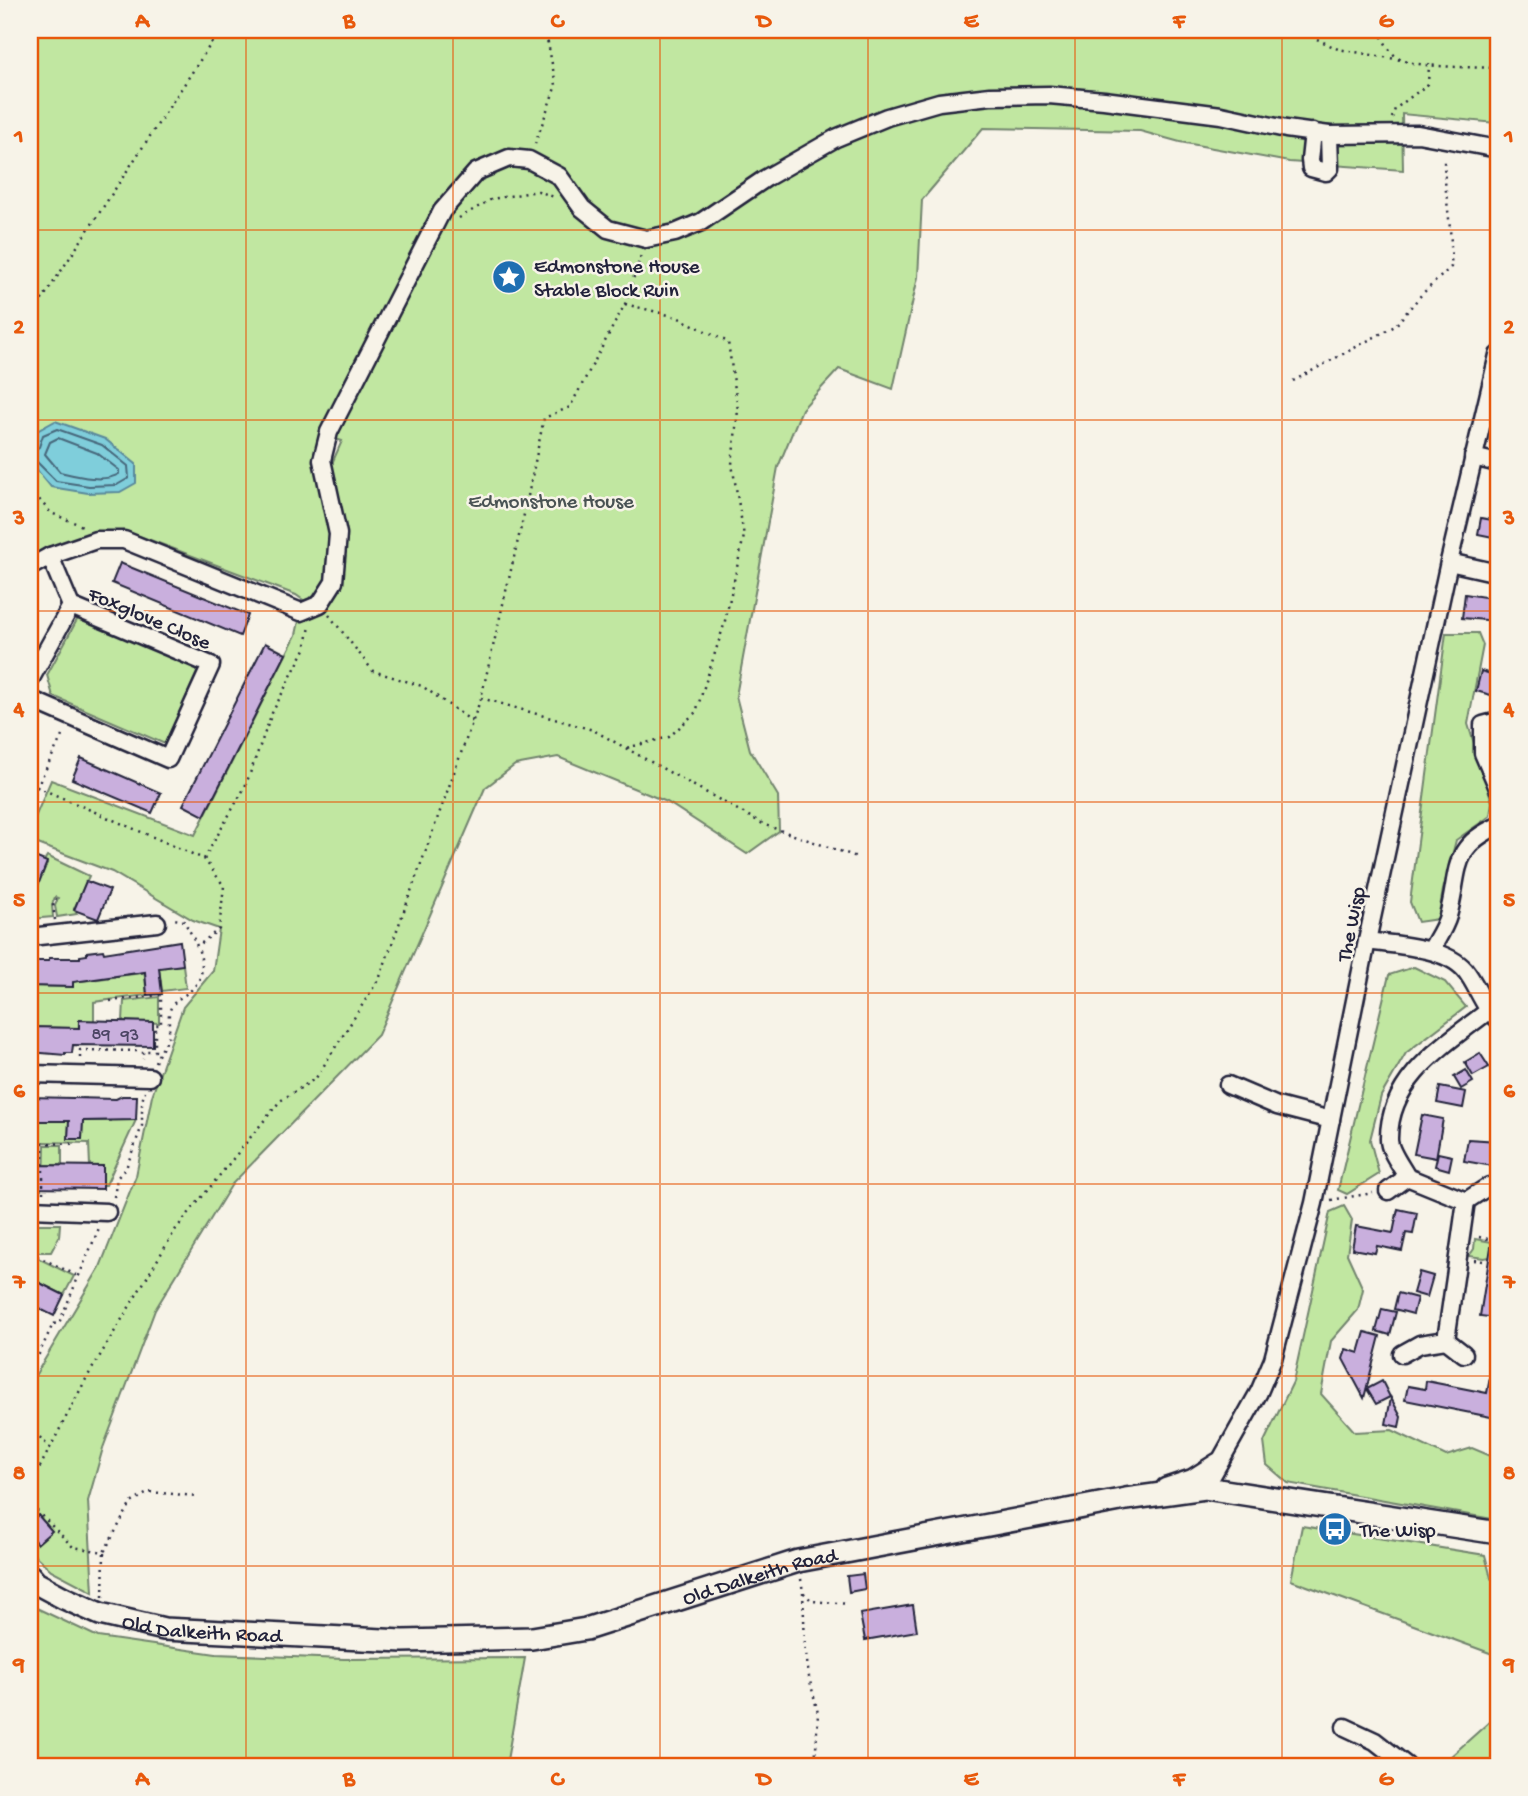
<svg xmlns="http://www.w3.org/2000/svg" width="1528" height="1796" font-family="'Gochi Hand',sans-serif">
	<rect width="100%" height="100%" fill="#f7f3e8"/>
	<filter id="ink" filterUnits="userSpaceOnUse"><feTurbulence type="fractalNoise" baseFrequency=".0143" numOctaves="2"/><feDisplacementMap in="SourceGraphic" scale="14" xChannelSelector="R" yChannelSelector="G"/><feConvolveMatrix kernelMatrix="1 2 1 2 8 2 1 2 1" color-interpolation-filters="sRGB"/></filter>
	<g filter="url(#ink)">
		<!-- green -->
		<g fill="#c1e7a1" stroke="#72846e" stroke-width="2" fill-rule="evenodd">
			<path d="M30,30H1498V103L1496,123L1402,114L1403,170L1289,162L1180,142L1140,131L983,128L922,200L918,277L893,389L839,369L802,409L778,467L736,696L750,750L778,796L779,831L747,854L667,802L558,757L515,765L485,788L378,1035L232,1184L155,1310L103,1448L88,1501L93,1592L51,1570L30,1551V1384L100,1267L136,1176L152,1096L183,1007L213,971L219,929L193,920L112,872L30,841V829L51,780L195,835L296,635L301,612L313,607L296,595L137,535L90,533L30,556ZM328,437L342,441L325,479Z"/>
			<path d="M78,618L199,668L165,744L53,696L47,675Z"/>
			<path d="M1446,633H1478L1483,645L1468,724L1492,802L1490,816L1456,840L1443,890L1438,919L1418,922L1410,902Z"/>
			<path d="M47,856L89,876L74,909L77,914L57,917L55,906L58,898L55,897L52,905L53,917L30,919V905L47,863L44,861Z"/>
			<path d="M142,951L147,995L94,1002V1021H79L78,1043H73L72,1028L30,1027V986L73,987V964L83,981L114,977L112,955H116L118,976L142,973Z"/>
			<path d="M183,965L186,988L162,991L159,968Z"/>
			<path d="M1414,967L1445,982L1466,1007L1406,1053L1381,1096L1370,1140L1379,1174L1347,1194L1338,1190L1389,975Z"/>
			<path d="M159,997V1023L123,1021L124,1001Z"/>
			<path d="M83,1098H86V1121H110V1101L116,1120H136L106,1185H103V1166H90L89,1143L42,1142L41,1189L38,1188V1166L30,1165V1122L34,1121V1099L41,1121H69L68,1138L82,1139Z"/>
			<path d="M45,1145H62V1165H47V1184H44Z"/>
			<path d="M1344,1206L1352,1220L1347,1254L1363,1289L1358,1310L1331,1341L1321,1394L1355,1432L1392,1430L1446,1456L1472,1448L1498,1459V1520L1288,1483L1267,1465L1264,1442L1293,1382L1330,1212Z"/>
			<path d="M30,1224H60L59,1237L51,1252H30Z"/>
			<path d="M1475,1239L1498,1243L1497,1256L1484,1258L1469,1256L1474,1249Z"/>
			<path d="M30,1258H38L74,1276L64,1295L30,1278Z"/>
			<path d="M1302,1526L1485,1555L1491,1578L1498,1582V1656L1291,1580Z"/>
			<path d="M30,1605L98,1637L216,1654L344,1659L525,1658L506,1766H30Z"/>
			<path d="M1498,1714V1766H1440Z"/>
		</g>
		<!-- water -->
		<path fill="#7fcedb" stroke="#5a899b" stroke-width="2" d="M55,421L105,439L136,464V483L120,492L88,493L51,487C30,461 27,464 37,431Z"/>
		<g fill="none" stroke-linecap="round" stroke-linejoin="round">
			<!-- shore -->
			<g stroke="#47677b" stroke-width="2">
				<path d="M58,438L97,453L119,470V474C103,483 77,476 60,472L45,454L50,442Z"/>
				<path d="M30,451L31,452L39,447L43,435L57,429L102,445L128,466L129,478L117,485L89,486L56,481L31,456L30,457"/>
			</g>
		</g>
		<!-- building -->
		<g fill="#c9afdd" stroke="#22223b" stroke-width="2">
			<path d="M1481,518L1498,521V538L1478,534Z"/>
			<path d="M120,563L248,615L240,636L112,583Z"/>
			<path d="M1465,594L1498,599V621L1462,618Z"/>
			<path d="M265,643L286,654L204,816L183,805Z"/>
			<path d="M1481,671L1498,676V697L1476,691Z"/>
			<path d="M81,758L161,793L152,813L72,779Z"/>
			<path d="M30,855L47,862L30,905Z"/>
			<path d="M86,881L110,890L98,919L74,910Z"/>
			<path d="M180,941L183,965L159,968L162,994L147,995L145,972L73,982V987L30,986V961H49V958H80V956L87,955V952L103,950L104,953Z"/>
			<path d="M79,1020L153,1022V1046L73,1045L72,1053H65V1055L30,1052V1027L79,1028Z"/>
			<path d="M1480,1053L1489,1067L1473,1076L1465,1062Z"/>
			<path d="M1466,1070L1473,1082L1461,1089L1454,1077Z"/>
			<path d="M1440,1087L1466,1092L1463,1108L1437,1103Z"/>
			<path d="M122,1096H137L136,1120L83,1121L82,1139H68L69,1121H30V1097L116,1099Z"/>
			<path d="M1422,1115L1443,1119L1436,1158L1414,1154Z"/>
			<path d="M1468,1139L1498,1141V1167L1464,1161Z"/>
			<path d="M1438,1153L1452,1156L1449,1170L1435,1166Z"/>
			<path d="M30,1165L103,1166V1189L30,1188Z"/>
			<path d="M1398,1209L1417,1213L1413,1234L1406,1233L1402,1251L1377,1246L1375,1253L1352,1249L1356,1226L1393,1233Z"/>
			<path d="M1491,1247L1498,1248V1303L1496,1318L1480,1316Z"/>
			<path d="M1419,1272L1433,1276L1427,1297L1413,1293Z"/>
			<path d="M30,1278L64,1295L54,1316L30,1304Z"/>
			<path d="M1398,1293L1417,1298L1413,1314L1394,1309Z"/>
			<path d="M1382,1309L1396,1312L1390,1335L1376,1331Z"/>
			<path d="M1365,1332L1380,1336L1364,1398L1343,1359L1346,1349L1359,1353Z"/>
			<path d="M1492,1367H1498V1405L1496,1418L1405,1400L1408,1386L1425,1389L1426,1381L1487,1393Z"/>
			<path d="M1382,1381L1390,1397L1376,1404L1367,1389Z"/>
			<path d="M1391,1398L1401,1417L1399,1427L1386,1424Z"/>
			<path d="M38,1515L52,1531L37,1544L30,1535V1522Z"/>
			<path d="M863,1574L865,1589L849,1592L847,1576Z"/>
			<path d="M913,1605L917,1631L865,1640L860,1614Z"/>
		</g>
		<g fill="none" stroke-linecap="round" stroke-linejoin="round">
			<!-- minor casing -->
			<g stroke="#22223b" stroke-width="21">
				<g id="minor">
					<path d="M1313,132L1310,160L1311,168L1326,172L1330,168L1329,135"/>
					<path d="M1473,457L1498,463"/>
					<path d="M1449,562L1498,573"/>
					<path d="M30,567L50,556L96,540H124L301,612L320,604L334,582L338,534L322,460L329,432L442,211L476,172L509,158L529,160L559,176L582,208L608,229L646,239L675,233L701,222L766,178L836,138L887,117L939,102L990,96L1049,95L1104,100L1221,115L1286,129L1329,135L1418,134L1498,149"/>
					<path d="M30,680L71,606"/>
					<path d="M30,699L168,759L211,665L71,606L50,556"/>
					<path d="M1498,721L1483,725V753L1498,788"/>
					<path d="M30,937L157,923"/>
					<path d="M1367,941C1396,945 1445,947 1465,970C1478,986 1482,1006 1498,1019"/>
					<path d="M1431,950C1437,939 1445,927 1448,916C1460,873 1449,847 1498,826"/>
					<path d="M30,1074L150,1077"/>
					<path d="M1228,1085L1277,1106L1331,1120"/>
					<path d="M1388,1191L1407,1177"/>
					<path d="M1466,1201L1489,1186"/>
					<path d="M30,1209L107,1212"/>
					<path d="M1446,1340L1464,1354"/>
					<path d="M1402,1354L1420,1344L1446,1340L1466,1201L1407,1177C1402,1167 1388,1150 1389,1138C1389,1078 1446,1044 1488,1011"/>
					<path d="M1165,1487L1192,1478L1217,1462"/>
					<path d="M1205,1488L1259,1392L1273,1359L1314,1203L1367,941L1449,562L1498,355"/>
					<path d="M1345,1727L1375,1741L1407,1766"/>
				</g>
			</g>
			<!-- major casing -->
			<g stroke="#22223b" stroke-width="26">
				<g id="major">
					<path id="s1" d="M30,1576L36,1583L64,1598L100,1614L164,1629L403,1641L532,1638L586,1629L798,1561L1126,1499L1205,1488L1498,1533"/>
				</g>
			</g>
			<!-- path -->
			<g stroke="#22223b" stroke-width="2.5" stroke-dasharray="2 5" stroke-linecap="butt">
				<path d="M1298,30L1338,49L1401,60"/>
				<path d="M1379,30C1384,41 1390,55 1402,60C1421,68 1476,67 1498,68"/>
				<path d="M1392,118L1395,109L1428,84L1429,64"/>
				<path d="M535,144L556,85L548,43L539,30"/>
				<path d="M459,218L492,199L538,191L554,197"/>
				<path d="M625,304L677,317L728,342L738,410L732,464L744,536L724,625L696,712L669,737L626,748"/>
				<path d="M30,318L220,30"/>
				<path d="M1293,381L1395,326L1422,294L1451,267C1453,230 1444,194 1444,157"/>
				<path d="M30,489L51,513L85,527"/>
				<path d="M329,615L373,671L422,686L473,722"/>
				<path d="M481,698L593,730L765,825L857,857"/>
				<path d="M30,784L204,859L224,886L219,929L198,946"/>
				<path d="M30,808L37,787L64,732"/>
				<path d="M204,859L245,787L272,713L305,649L310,627"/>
				<path d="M55,920L53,906L56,899"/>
				<path d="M110,1001L161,995V1025H155V1051H143V1059"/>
				<path d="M80,1058V1050L142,1051"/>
				<path d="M155,1062C158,1053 165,1046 168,1038C171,1029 167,1018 170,1010C174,998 187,996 194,987C212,967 195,941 184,921L174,919"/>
				<path d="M43,1193V1143L75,1144"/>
				<path d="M114,1197L117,1178L126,1168L142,1126V1101L145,1091"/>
				<path d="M1331,1200L1373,1193"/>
				<path d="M1479,1237L1498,1241"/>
				<path d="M30,1256H37L80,1277"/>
				<path d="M1474,1260L1484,1261L1498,1258"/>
				<path d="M30,1366L39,1354L53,1324L59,1323L99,1228"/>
				<path d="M30,1427L51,1449"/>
				<path d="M30,1486L86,1379L176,1229L280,1101L316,1078L380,977L481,698L526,506L544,418L570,407L625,304L641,255"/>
				<path d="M30,1514L37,1511L73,1547L104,1552L131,1503L149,1492L197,1496"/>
				<path d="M801,1579L803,1592L812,1601L849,1604"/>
				<path d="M803,1592L805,1645L809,1677L818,1713L815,1766"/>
				<path d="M103,1597L104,1552"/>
			</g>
			<!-- minor -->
			<use href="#minor" stroke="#f7f3e8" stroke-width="16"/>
			<!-- major -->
			<use href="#major" stroke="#f7f3e8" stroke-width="21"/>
		</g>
	</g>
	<!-- grid -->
	<path fill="none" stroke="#e8590c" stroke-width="2" stroke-opacity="0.55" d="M246,30V1766M453,30V1766M660,30V1766M868,30V1766M1075,30V1766M1282,30V1766M30,230H1498M30,420H1498M30,611H1498M30,802H1498M30,993H1498M30,1184H1498M30,1376H1498M30,1566H1498"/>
	<!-- icons -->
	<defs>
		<g id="sight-disc" transform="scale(1.75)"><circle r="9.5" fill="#1f6fb2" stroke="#f7f3e8"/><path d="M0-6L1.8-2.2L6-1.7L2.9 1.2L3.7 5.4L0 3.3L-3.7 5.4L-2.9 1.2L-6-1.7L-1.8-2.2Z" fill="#fff"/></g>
		<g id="bus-disc" transform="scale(1.75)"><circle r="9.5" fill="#1f6fb2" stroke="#f7f3e8"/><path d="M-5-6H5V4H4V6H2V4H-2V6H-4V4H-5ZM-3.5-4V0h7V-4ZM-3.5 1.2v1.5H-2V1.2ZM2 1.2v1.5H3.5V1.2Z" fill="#fff"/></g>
	</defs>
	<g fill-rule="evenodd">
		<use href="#sight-disc" x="509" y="277"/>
		<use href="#bus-disc" x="1335" y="1529"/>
	</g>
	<g text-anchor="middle" stroke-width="5" stroke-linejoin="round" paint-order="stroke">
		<!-- number labels -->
		<g font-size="18" fill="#4c4564">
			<text x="101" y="1039">89</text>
			<text x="130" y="1040">93</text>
		</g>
		<!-- poi labels -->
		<g font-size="21" fill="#22223b" stroke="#f7f3e8" text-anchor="start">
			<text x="534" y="272">Edmonstone House<tspan x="534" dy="24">Stable Block Ruin</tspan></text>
			<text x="1360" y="1536">The Wisp</text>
		</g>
		<!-- park labels -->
		<g font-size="21" fill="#4a5354" stroke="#f7f3e8">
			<text x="551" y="507">Edmonstone House</text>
		</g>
		<!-- street labels -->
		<g font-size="21" fill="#22223b" stroke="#f7f3e8">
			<text transform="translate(150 617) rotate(23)" y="7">Foxglove Close</text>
			<text transform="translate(1350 924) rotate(-78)" y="7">The Wisp</text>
			<text dy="7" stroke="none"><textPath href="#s1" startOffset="751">Old Dalkeith Road</textPath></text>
			<text dy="7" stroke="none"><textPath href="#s1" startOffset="184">Old Dalkeith Road</textPath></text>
		</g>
	</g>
	<!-- margin -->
	<rect width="1528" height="1796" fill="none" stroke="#f7f3e8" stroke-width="77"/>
	<rect x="38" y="38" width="1452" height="1720" fill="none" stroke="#e8590c" stroke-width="2.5"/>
	<g font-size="23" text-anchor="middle" font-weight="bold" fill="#e8590c">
		<text x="142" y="27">A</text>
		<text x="349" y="27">B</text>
		<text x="557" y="27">C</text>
		<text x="764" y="27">D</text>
		<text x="971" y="27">E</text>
		<text x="1179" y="27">F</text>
		<text x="1386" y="27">G</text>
		<text x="19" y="142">1</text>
		<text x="1509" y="142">1</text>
		<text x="19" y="333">2</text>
		<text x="1509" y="333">2</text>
		<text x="19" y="524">3</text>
		<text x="1509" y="524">3</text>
		<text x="19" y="715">4</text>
		<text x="1509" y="715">4</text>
		<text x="19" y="906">5</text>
		<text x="1509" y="906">5</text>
		<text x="19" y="1097">6</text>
		<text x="1509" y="1097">6</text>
		<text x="19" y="1288">7</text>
		<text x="1509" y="1288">7</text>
		<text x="19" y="1479">8</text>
		<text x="1509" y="1479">8</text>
		<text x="19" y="1670">9</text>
		<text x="1509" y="1670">9</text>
		<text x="142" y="1785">A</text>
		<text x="349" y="1785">B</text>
		<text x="557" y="1785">C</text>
		<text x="764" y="1785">D</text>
		<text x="971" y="1785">E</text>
		<text x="1179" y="1785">F</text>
		<text x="1386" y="1785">G</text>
	</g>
</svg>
